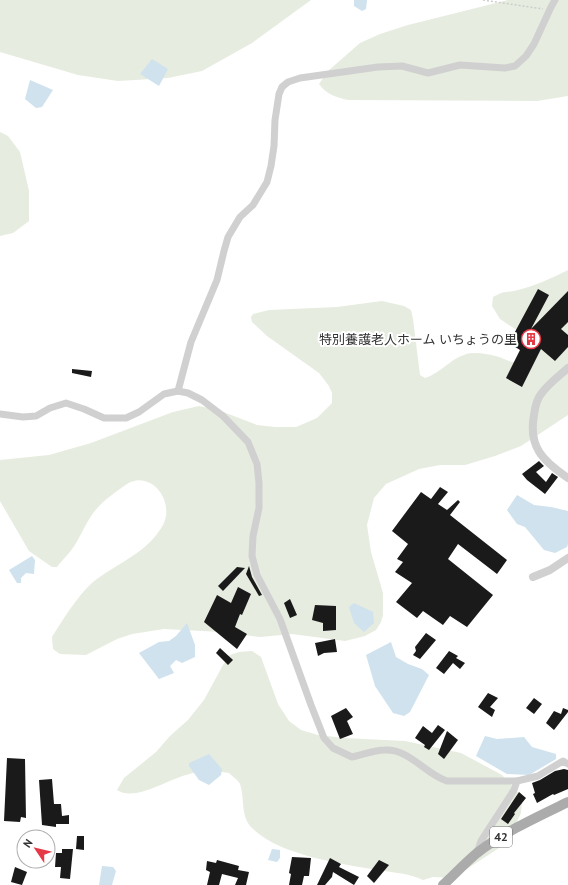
<svg xmlns="http://www.w3.org/2000/svg" width="568" height="885" font-family="'PT Sans','Noto Sans JP',sans-serif">
	<rect width="100%" height="100%" fill="#fff"/>
	<!-- green -->
	<g fill="#e6ecdf">
		<path d="M0,0H311L252,43L202,71L168,78L118,81L78,75L0,52Z"/>
		<path d="M508,0H568V96L537,101L348,100C336,97 327,95 319,84L328,71L360,43L380,34L408,25Z"/>
		<path d="M0,132L8,136L20,152L29,191V221L13,233L0,236Z"/>
		<path d="M568,270V415L521,446L495,456L465,465H440L419,469L386,484L374,498L367,525L371,552L383,593V615L381,622L376,630L365,636L345,641L292,634L260,637L221,632L164,629L132,634L117,639L86,655L60,654L53,649L52,637C64,618 76,598 92,583C116,563 149,553 164,523C174,499 150,470 127,484C117,491 101,502 94,512C87,521 82,533 76,543C71,552 63,559 57,567H52L29,551L0,501V460L49,455L91,443L173,412L199,406L218,410L257,425L275,427H296L317,418L332,403V393L329,386L319,373L267,336L252,322L251,317L253,314L269,310L337,307L382,301L404,306L411,310L413,319L420,375L425,378C442,373 455,353 474,353C482,353 492,355 499,357C510,361 512,365 525,359L518,331L500,319L492,306L493,297C505,290 506,293 518,290C535,286 552,278 568,270Z"/>
		<path d="M252,651L261,657L278,704L289,721L301,730L318,735L344,738L405,741L461,753L502,775L517,791L522,802L521,813L514,828L502,846L453,878L433,877L423,880C409,873 394,873 379,870C341,864 279,855 252,828C240,816 245,798 240,784C238,780 232,776 229,773C215,771 201,770 186,775C167,780 134,802 117,790L124,778L156,752L170,736L188,720L204,700L223,665L230,655L239,652Z"/>
	</g>
	<!-- water -->
	<g fill="#cfe2ee">
		<path d="M354,0H367L366,9L362,11L354,6Z"/>
		<path d="M152,59L168,69L159,86L140,74Z"/>
		<path d="M30,80L53,90L42,107L36,108L25,99Z"/>
		<path d="M517,495L534,505L551,507L568,511V544L567,547L555,553L544,550L525,527L517,524L507,510Z"/>
		<path d="M32,556L35,560L34,574L26,573L21,578V583H17L9,570Z"/>
		<path d="M354,603L373,612L374,623L364,632L354,623L349,607Z"/>
		<path d="M187,623L195,645V657L182,663L176,660L170,666L174,673L159,679L139,653L159,642L169,641L176,636Z"/>
		<path d="M391,642L396,657L408,664L422,669L429,675L410,712L404,716L393,713L375,686L366,655Z"/>
		<path d="M485,736L497,739L524,737L532,747L556,754V759L529,775L507,774L476,756Z"/>
		<path d="M209,754L222,769L221,775L209,785L199,780L189,766V763Z"/>
		<path d="M272,849L280,850V858L277,862L268,860Z"/>
		<path d="M102,866L113,867L116,871L112,885H99Z"/>
	</g>
	<!-- building -->
	<g fill="#1a1a1a">
		<path d="M538,289L549,295L531,329L568,291V322L561,329L568,335V347L555,361L541,349L522,387L506,378L520,350L509,343Z"/>
		<path d="M72,369L92,371L91,377L72,373Z"/>
		<path d="M539,461L544,466L536,472L546,482L552,473L558,477L545,494L527,480L522,474Z"/>
		<path d="M440,487L448,492L438,504L447,510L458,500L460,502L450,515L507,560L497,574L458,544L448,559L493,595L467,627L450,616L443,625L423,611L417,618L396,602L412,583L395,572L403,562L397,559L408,544L392,531L421,492L431,499Z"/>
		<path d="M249,566L252,577L262,595L259,596L246,574Z"/>
		<path d="M237,567L245,568L223,591L218,586Z"/>
		<path d="M238,587L251,594L242,615L240,614L235,627L247,634L237,649L204,622L217,595L231,603Z"/>
		<path d="M290,599L297,615L290,618L284,603Z"/>
		<path d="M315,605L336,606V630L323,631V623L312,620Z"/>
		<path d="M426,633L436,640L420,659L413,655L416,651L415,647Z"/>
		<path d="M335,639L337,652L324,653L318,656L315,643Z"/>
		<path d="M220,648L233,660L228,665L216,653Z"/>
		<path d="M449,651L458,656L456,658L465,663L460,669L453,663L444,674L436,668Z"/>
		<path d="M488,693L498,698L490,707L495,710L492,717L478,707Z"/>
		<path d="M534,698L542,704L534,714L526,708Z"/>
		<path d="M346,708L353,717L347,721L353,734L340,739L331,716Z"/>
		<path d="M563,708L568,710V712L554,730L546,723L554,711L561,714Z"/>
		<path d="M438,725L445,730L429,750L424,747L425,745L415,738L423,726L432,733Z"/>
		<path d="M447,731L458,740L444,759L438,754Z"/>
		<path d="M7,758L25,759L26,818L21,817L20,822L4,821Z"/>
		<path d="M564,769L568,770V789L554,795L553,794L537,803L533,794L535,793L532,783L540,780L555,771Z"/>
		<path d="M52,779L54,804H61L62,816L69,815V824H56V827L42,825L39,780Z"/>
		<path d="M519,792L526,798L514,813L515,814L508,824L501,819Z"/>
		<path d="M77,836H84V850L76,849Z"/>
		<path d="M62,849H73L70,879L60,878L61,867H55L56,853H62Z"/>
		<path d="M292,857L311,858L309,876H304L302,885H289L291,874L289,873Z"/>
		<path d="M330,858L341,864L339,867L359,877L354,885L333,872L332,877L325,885H317Z"/>
		<path d="M217,860L239,866L238,870L249,872L246,885H235L238,878L222,874L219,885H207L210,872L206,870L207,861L216,863Z"/>
		<path d="M379,860L389,865L374,883L367,876Z"/>
		<path d="M15,867L27,872L22,885L11,882Z"/>
	</g>
	<g fill="none" stroke-linecap="round" stroke-linejoin="round">
		<!-- path -->
		<path stroke="#cdcdcd" stroke-width="1.5" stroke-dasharray="2 2" stroke-linecap="butt" d="M483,0L543,9"/>
		<!-- minor -->
		<g stroke="#d0d0d0" stroke-width="7">
			<path d="M178,391L191,342L217,280L224,251L228,237L240,217L253,205L267,182L271,166L274,146L275,120L279,94L282,87L288,82L300,78L378,67L402,66L428,73L460,65L505,68L515,66L526,56L534,44L551,7L555,0"/>
			<path d="M0,414L23,417L36,416L50,408L66,403L84,409L104,418H126L139,412L164,394L178,391L188,393L202,400L223,416L248,442L257,464L259,483V508L253,536L252,556L257,575L280,619L311,705L324,738L333,748L352,757C363,755 373,750 385,750C410,749 425,774 447,781H517L538,776L563,761L568,764"/>
			<path d="M477,853L481,841L514,790L517,781"/>
		</g>
		<!-- tertiary -->
		<g stroke="#d0d0d0" stroke-width="8">
			<path d="M568,368C559,376 548,384 541,394C536,400 535,408 534,415C528,447 543,461 568,478"/>
			<path d="M533,577L550,570L568,558"/>
		</g>
		<!-- primary -->
		<path stroke="#ababab" stroke-width="10" d="M443,885C454,875 465,863 477,853C504,832 537,817 568,802"/>
	</g>
	<!-- icons -->
	<defs>
		<g id="building-ring" transform="scale(1)"><circle r="9.5" fill="#fff" stroke="#e63946" stroke-width="1.5"/><path d="M-4-6H4V6H1V3H-1V6H-4ZM-2.5-4.3h1.7v1.8h-1.7ZM.8-4.3h1.7v1.8H.8ZM-2.5-1h1.7V.8h-1.7ZM.8-1h1.7V.8H.8Z" fill="#e63946"/></g>
	</defs>
	<g fill-rule="evenodd">
		<use href="#building-ring" x="531" y="339"/>
	</g>
	<g text-anchor="middle" stroke-width="4" stroke-linejoin="round" paint-order="stroke">
		<!-- shield labels -->
		<rect fill="#fff" stroke="#707070" stroke-width="1" x="490" y="827" width="22" height="20" rx="3"/>
		<g font-size="12" font-weight="bold" fill="#333">
			<text x="501" y="841">42</text>
		</g>
		<!-- poi labels -->
		<g font-size="13" fill="#333" stroke="#fff" text-anchor="end">
			<text x="517" y="344">特別養護老人ホーム いちょうの里</text>
		</g>
	</g>
	<!-- north arrow -->
	<g transform="translate(36 849) rotate(305)"><circle r="19" fill="#ffffff" stroke="#adadad"/>
	<path d="M0-3L7 15L0 10L-7 15Z" fill="#e63946"/>
	<text y="-6" font-size="11" font-weight="bold" text-anchor="middle" fill="#333333">N</text>
	</g>
</svg>
